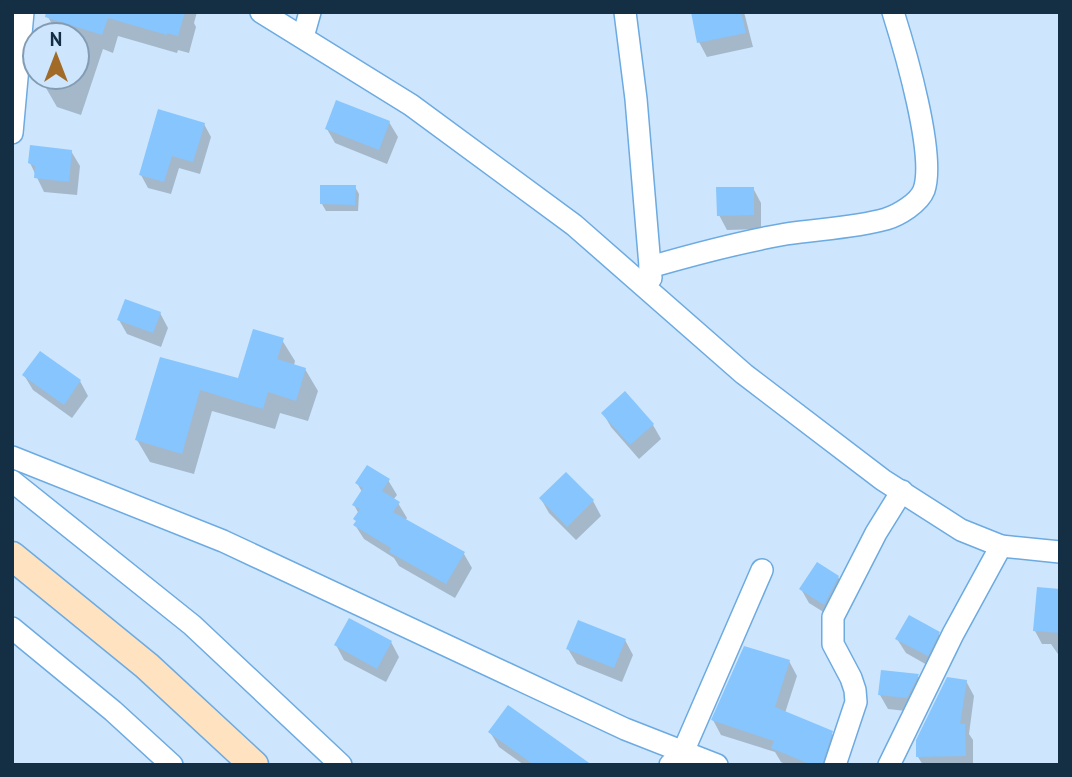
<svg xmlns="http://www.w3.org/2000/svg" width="1072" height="777" font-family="'PT Sans',sans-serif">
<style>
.shadow{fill:#0003}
.building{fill:#86c5fe}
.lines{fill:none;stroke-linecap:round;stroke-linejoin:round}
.minor-casing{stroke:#6caae1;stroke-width:24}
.secondary-casing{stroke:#6caae1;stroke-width:31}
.minor{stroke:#fff;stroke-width:21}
.secondary{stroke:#ffe3c0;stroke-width:28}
</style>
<rect width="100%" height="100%" fill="#cde6fd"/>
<g class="shadow">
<polygon points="49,12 197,12 194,23 196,27 189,53 178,50 177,53 118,36 113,53 103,49 81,115 57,107 46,88 50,77 77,77 77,35 58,35 48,17"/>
<polygon points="692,12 744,12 753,47 707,57 699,42"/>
<polygon points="389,122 398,137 387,164 335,143 327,129"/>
<polygon points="204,124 211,137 200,174 179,168 171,194 148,188 141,175"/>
<polygon points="71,151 80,166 77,195 44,192 30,163"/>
<polygon points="355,187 359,194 358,211 326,211 322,204"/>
<polygon points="753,188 761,203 761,229 727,230 719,215"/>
<polygon points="160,313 168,328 161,347 127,334 119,320"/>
<polygon points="282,340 295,361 294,365 305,369 318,391 308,421 280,413 275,429 212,411 194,474 150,462 137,440 161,359 239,381"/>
<polygon points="24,375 80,381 88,396 72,418 33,390"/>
<polygon points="603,413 653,425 661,439 639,459 611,427"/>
<polygon points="566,474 593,501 601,516 576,540 549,513 541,499"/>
<polygon points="388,480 397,495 393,500 398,503 407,518 405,521 464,554 472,568 455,598 399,566 394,558 364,539 355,525 359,514 354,505 362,492 357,483"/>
<polygon points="838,577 846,592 833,618 809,603 801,589"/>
<polygon points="1060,591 1060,657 1051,644 1042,644 1035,631"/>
<polygon points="938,633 947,648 936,670 906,653 897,639"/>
<polygon points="625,640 633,655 622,682 577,664 568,649"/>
<polygon points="391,642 399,657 386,682 344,660 336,645"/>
<polygon points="789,661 797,676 785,713 831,732 840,747 834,765 787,765 781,762 775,752 721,735 713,720"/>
<polygon points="918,676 926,690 915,712 888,709 880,695"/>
<polygon points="966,681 974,696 969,734 973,740 973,765 923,765 918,757"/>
<polygon points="490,732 589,765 524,765 499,747"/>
</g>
<g class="building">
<polygon points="46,12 185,12 178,36 167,33 167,35 108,18 102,35 45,17"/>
<polygon points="691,12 741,12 746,33 697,43"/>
<polygon points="336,100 390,121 379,150 325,129"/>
<polygon points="158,109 205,123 193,162 172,156 164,182 139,175"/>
<polygon points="30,145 72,150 69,182 34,178 35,166 28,163"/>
<polygon points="320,185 356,185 355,205 320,204"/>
<polygon points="716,187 754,187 754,215 717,216"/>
<polygon points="125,299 161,312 153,333 117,320"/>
<polygon points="253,329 284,338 277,359 306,368 296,401 268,392 263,409 200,390 182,454 135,440 160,357 238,378"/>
<polygon points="40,351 81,380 64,405 22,375"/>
<polygon points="625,391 654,424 630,445 601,413"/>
<polygon points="367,465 390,479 382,491 400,502 393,512 465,552 446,584 389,552 391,548 353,525 356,521 353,519 360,509 352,505 363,488 355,483"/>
<polygon points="566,472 594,500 567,527 539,498"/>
<polygon points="817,562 839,576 824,605 799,589"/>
<polygon points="1037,587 1060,589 1060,633 1033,631"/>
<polygon points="909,615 940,632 928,656 895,639"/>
<polygon points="349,618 392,641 377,669 334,645"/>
<polygon points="578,620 626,639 614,668 566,649"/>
<polygon points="744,646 790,660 775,707 833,731 822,765 812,765 771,748 774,741 711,720"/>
<polygon points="881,670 919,674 907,698 878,695"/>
<polygon points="947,677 967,680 960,724 965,724 966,756 916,757 916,740"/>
<polygon points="508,705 592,765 534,765 488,732"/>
</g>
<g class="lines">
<defs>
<g id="minor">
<polyline points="261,12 411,105 574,225 744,374 883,480 961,530 1001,546 1060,552"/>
<polyline points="625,12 636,99 651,278"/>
<polyline points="303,37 310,12"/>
<polyline points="12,133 23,12"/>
<path d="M650,267C695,254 740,242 786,234C819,229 854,228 886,219C899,215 919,203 924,190C936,155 905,50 893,12"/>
<polyline points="12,457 223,541 625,729 717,765"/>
<polyline points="12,481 192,625 341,765"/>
<polyline points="12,628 113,711 172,765"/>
<polyline points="670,765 683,752 762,570"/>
<polyline points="835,765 856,702 855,690 851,678 833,644 833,617 876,533 902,491"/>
<polyline points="889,765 953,634 1001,546"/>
</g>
<polyline id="secondary" points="12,556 147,666 254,765"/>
</defs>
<use href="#minor" class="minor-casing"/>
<use href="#secondary" class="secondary-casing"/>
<use href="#minor" class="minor"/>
<use href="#secondary" class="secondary"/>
</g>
<rect width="1072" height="777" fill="none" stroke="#142e44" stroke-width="28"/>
<g transform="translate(56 56)"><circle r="33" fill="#cde6fd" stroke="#839cb3" stroke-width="2"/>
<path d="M0-5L12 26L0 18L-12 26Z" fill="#a26a27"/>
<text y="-10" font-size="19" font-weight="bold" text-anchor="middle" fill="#142e44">N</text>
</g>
</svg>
